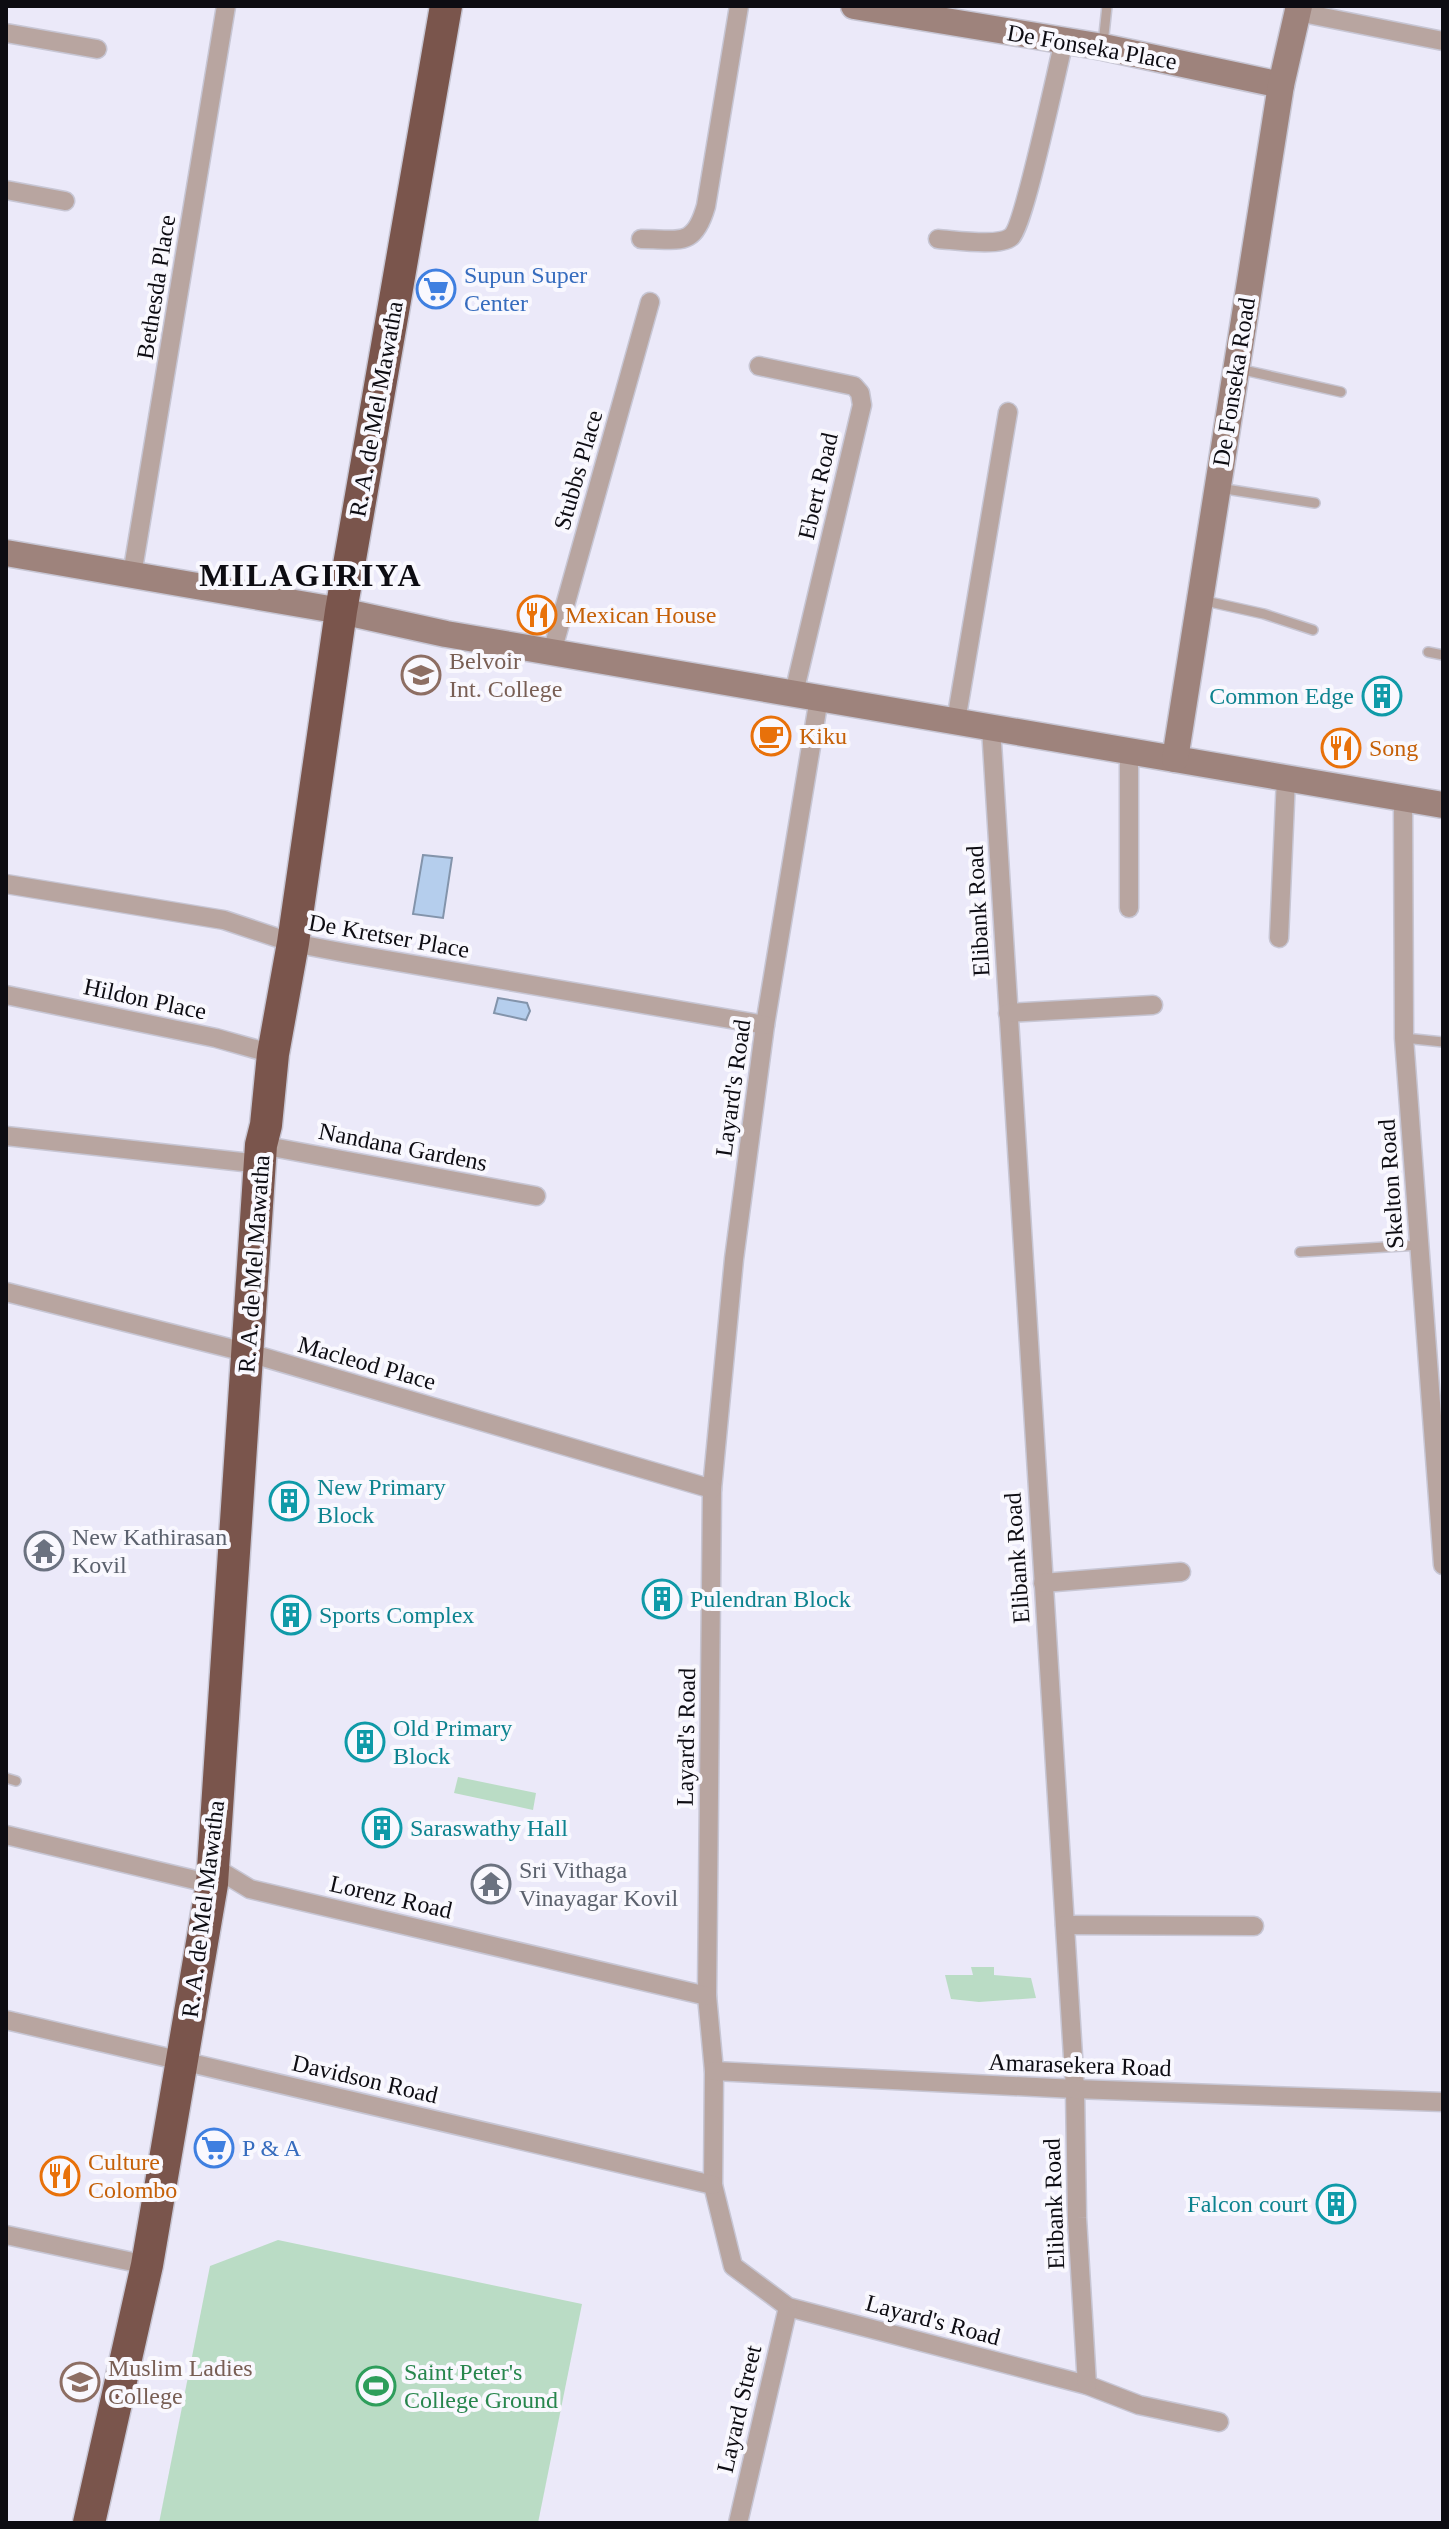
<svg xmlns="http://www.w3.org/2000/svg" width="1449" height="2529" font-family="'Times New Roman',serif">
<style>
.green{fill:#badcc5}
.water{fill:#b5ceed;stroke:#8394ab;stroke-width:2}
.lines{fill:none;stroke-linecap:round;stroke-linejoin:round}
.lane-casing{stroke:#c7c6d4;stroke-width:12}
.street-casing{stroke:#c7c6d4;stroke-width:21}
.secondary-casing{stroke:#c7c6d4;stroke-width:29}
.highway-casing{stroke:#c7c6d4;stroke-width:35}
.lane{stroke:#b8a5a0;stroke-width:9}
.street{stroke:#b8a5a0;stroke-width:18}
.secondary{stroke:#9e837c;stroke-width:26}
.highway{stroke:#7a554c;stroke-width:32}
.labels{text-anchor:middle;dominant-baseline:central;stroke-width:8;stroke-linejoin:round;paint-order:stroke}
.street-label{font-size:24px;fill:#0d0c12;stroke:#f9f8fe}
.shop-label{font-size:24px;fill:#366cbe;stroke:#f9f8fe;text-anchor:start}
.food-label{font-size:24px;fill:#c56008;stroke:#f9f8fe;text-anchor:start}
.education-label{font-size:24px;fill:#785e54;stroke:#f9f8fe;text-anchor:start}
.culture-label{font-size:24px;fill:#0d838f;stroke:#f9f8fe;text-anchor:start}
.worship-label{font-size:24px;fill:#5b616d;stroke:#f9f8fe;text-anchor:start}
.leisure-label{font-size:24px;fill:#27864d;stroke:#f9f8fe;text-anchor:start}
.district-label{font-size:32px;font-weight:bold;letter-spacing:2px;fill:#0d0c12;stroke:#f9f8fe}
</style>
<rect width="100%" height="100%" fill="#ebe9f9"/>
<g class="green">
<polygon points="458,1777 536,1793 533,1810 454,1793"/>
<polygon points="971,1967 994,1967 994,1975 1031,1978 1036,1998 979,2002 951,1999 945,1975 973,1975"/>
<polygon points="278,2240 582,2304 538,2523 159,2523 210,2266"/>
</g>
<g class="water">
<polygon points="423,855 452,858 443,918 413,914"/>
<polygon points="498,998 527,1003 530,1011 526,1020 494,1013"/>
</g>
<g class="lines">
<defs>
<g id="lane">
<polyline points="1103,44 1107,6"/>
<polyline points="1239,369 1341,392"/>
<polyline points="1219,488 1315,503"/>
<polyline points="1201,600 1264,614 1313,630"/>
<polyline points="1428,652 1443,655"/>
<polyline points="1404,1038 1443,1042"/>
<polyline points="1300,1252 1420,1245"/>
<polyline points="6,1778 16,1781"/>
</g>
<g id="street">
<polyline points="1298,12 1443,41"/>
<polyline points="6,33 97,49"/>
<polyline points="6,190 65,201"/>
<path d="M641,239C680,239 694,248 706,206L739,6"/>
<path d="M938,239C955,240 999,247 1011,237C1024,227 1057,68 1064,41"/>
<polyline points="759,366 854,386 860,393 862,405 794,693"/>
<polyline points="132,575 226,6"/>
<polyline points="552,652 650,302"/>
<polyline points="819,698 765,1025 734,1259 712,1489 707,1996 714,2071 713,2185 733,2266 788,2307 1087,2385 1139,2405 1219,2422"/>
<polyline points="956,721 1008,412"/>
<polyline points="991,727 1075,2089 1077,2218 1087,2385"/>
<polyline points="1129,751 1129,908"/>
<polyline points="1403,799 1404,1038 1443,1565"/>
<polyline points="6,884 224,920 293,943 346,953 765,1025"/>
<polyline points="1279,938 1286,778"/>
<polyline points="6,995 216,1038 273,1054"/>
<polyline points="1008,1013 1153,1005"/>
<polyline points="6,1136 260,1164"/>
<polyline points="261,1145 536,1196"/>
<polyline points="6,1292 249,1353 712,1489"/>
<polyline points="1043,1583 1181,1572"/>
<polyline points="6,1835 212,1884"/>
<polyline points="212,1866 250,1889 707,1996"/>
<polyline points="1065,1925 1254,1926"/>
<polyline points="6,2020 713,2185"/>
<polyline points="714,2071 1075,2089 1443,2102"/>
<polyline points="6,2235 147,2265"/>
<polyline points="738,2523 788,2307"/>
</g>
<g id="secondary">
<polyline points="854,6 1103,47 1281,85"/>
<polyline points="6,553 341,611 446,634 1443,805"/>
<polyline points="1175,759 1281,85 1299,6"/>
</g>
<polyline id="highway" points="89,2523 147,2265 212,1884 261,1145 266,1125 273,1054 293,943 341,611 446,6"/>
</defs>
<use href="#lane" class="lane-casing"/>
<use href="#street" class="street-casing"/>
<use href="#secondary" class="secondary-casing"/>
<use href="#highway" class="highway-casing"/>
<use href="#lane" class="lane"/>
<use href="#street" class="street"/>
<use href="#secondary" class="secondary"/>
<use href="#highway" class="highway"/>
</g>
<defs>
<symbol id="supermarket-ring" viewBox="-11 -11 22 22"><circle r="9.5" fill="#f9f8fe" stroke="#3f7fe0" stroke-width="1.5"/><path d="M-6-5.5h2.5l.6 2H6L4.5 2H-2.5L-4.4-4H-6ZM-1.5 3.2a1.3 1.3 0 1 0 .1 0ZM3 3.2a1.3 1.3 0 1 0 .1 0Z" fill="#3f7fe0"/></symbol>
<symbol id="restaurant-ring" viewBox="-11 -11 22 22"><circle r="9.5" fill="#f9f8fe" stroke="#e8710a" stroke-width="1.5"/><path d="M-5-6h1v4h1v-4h1v4h1v-4h1v5L-1.5 .5V6h-2V.5L-5-1ZM5-6V6H3V1.5H1.5Q1.5-4 5-6Z" fill="#e8710a"/></symbol>
<symbol id="school-ring" viewBox="-11 -11 22 22"><circle r="9.5" fill="#f9f8fe" stroke="#8d6e63" stroke-width="1.5"/><path d="M0-5L7-2L0 1L-7-2ZM-4 1L0 2.5L4 1V4Q0 6-4 4Z" fill="#8d6e63"/></symbol>
<symbol id="building-ring" viewBox="-11 -11 22 22"><circle r="9.5" fill="#f9f8fe" stroke="#0f9aa8" stroke-width="1.5"/><path d="M-4-6H4V6H1V3H-1V6H-4ZM-2.5-4.3h1.7v1.8h-1.7ZM.8-4.3h1.7v1.8H.8ZM-2.5-1h1.7V.8h-1.7ZM.8-1h1.7V.8H.8Z" fill="#0f9aa8"/></symbol>
<symbol id="cafe-ring" viewBox="-11 -11 22 22"><circle r="9.5" fill="#f9f8fe" stroke="#e8710a" stroke-width="1.5"/><path d="M-5.5-4.5H6V0H3Q3 3.5 0 3.5H-2.5Q-5.5 3.5-5.5 0ZM3-3.2v2h1.7v-2ZM-6 4.5H4V6H-6Z" fill="#e8710a"/></symbol>
<symbol id="temple-ring" viewBox="-11 -11 22 22"><circle r="9.5" fill="#f9f8fe" stroke="#6b7280" stroke-width="1.5"/><path d="M0-6L5-2H3V0L6.5 2.5H4V6H1.5V3h-3V6H-4V2.5H-6.5L-3 0V-2H-5Z" fill="#6b7280"/></symbol>
<symbol id="stadium-ring" viewBox="-11 -11 22 22"><circle r="9.5" fill="#f9f8fe" stroke="#2e9e5b" stroke-width="1.5"/><path d="M0-5a6.5 5 0 1 0 0 10a6.5 5 0 1 0 0-10ZM-3.5-1.8h7v3.6h-7Z" fill="#2e9e5b"/></symbol>
</defs>
<g fill-rule="evenodd">
<use href="#supermarket-ring" x="414" y="267" width="44" height="44"/>
<use href="#restaurant-ring" x="515" y="593" width="44" height="44"/>
<use href="#school-ring" x="399" y="653" width="44" height="44"/>
<use href="#building-ring" x="1360" y="674" width="44" height="44"/>
<use href="#cafe-ring" x="749" y="714" width="44" height="44"/>
<use href="#restaurant-ring" x="1319" y="726" width="44" height="44"/>
<use href="#building-ring" x="267" y="1479" width="44" height="44"/>
<use href="#temple-ring" x="22" y="1529" width="44" height="44"/>
<use href="#building-ring" x="640" y="1577" width="44" height="44"/>
<use href="#building-ring" x="269" y="1593" width="44" height="44"/>
<use href="#building-ring" x="343" y="1720" width="44" height="44"/>
<use href="#building-ring" x="360" y="1806" width="44" height="44"/>
<use href="#temple-ring" x="469" y="1862" width="44" height="44"/>
<use href="#supermarket-ring" x="192" y="2126" width="44" height="44"/>
<use href="#restaurant-ring" x="38" y="2154" width="44" height="44"/>
<use href="#building-ring" x="1314" y="2182" width="44" height="44"/>
<use href="#school-ring" x="58" y="2360" width="44" height="44"/>
<use href="#stadium-ring" x="354" y="2364" width="44" height="44"/>
</g>
<g class="labels">
<g class="street-label">
<text transform="translate(1092 47) rotate(10)">De Fonseka Place</text>
<text transform="translate(156 287) rotate(-81)">Bethesda Place</text>
<text transform="translate(1234 382) rotate(-81)">De Fonseka Road</text>
<text transform="translate(376 409) rotate(-80)">R. A. de Mel Mawatha</text>
<text transform="translate(578 470) rotate(-74)">Stubbs Place</text>
<text transform="translate(818 486) rotate(-77)">Ebert Road</text>
<text transform="translate(978 911) rotate(-93)">Elibank Road</text>
<text transform="translate(389 936) rotate(10)">De Kretser Place</text>
<text transform="translate(145 999) rotate(12)">Hildon Place</text>
<text transform="translate(733 1088) rotate(-82)">Layard's Road</text>
<text transform="translate(403 1147) rotate(11)">Nandana Gardens</text>
<text transform="translate(1391 1184) rotate(-94)">Skelton Road</text>
<text transform="translate(254 1264) rotate(-86)">R. A. de Mel Mawatha</text>
<text transform="translate(367 1363) rotate(16)">Macleod Place</text>
<text transform="translate(1017 1558) rotate(-94)">Elibank Road</text>
<text transform="translate(686 1737) rotate(-89)">Layard's Road</text>
<text transform="translate(391 1897) rotate(13)">Lorenz Road</text>
<text transform="translate(203 1909) rotate(-83)">R. A. de Mel Mawatha</text>
<text transform="translate(1080 2065) rotate(2)">Amarasekera Road</text>
<text transform="translate(365 2079) rotate(13)">Davidson Road</text>
<text transform="translate(1054 2204) rotate(-92)">Elibank Road</text>
<text transform="translate(933 2320) rotate(15)">Layard's Road</text>
<text transform="translate(739 2409) rotate(-77)">Layard Street</text>
</g>
<g class="shop-label">
<text x="464" y="275">Supun Super<tspan x="464" dy="28">Center</tspan></text>
<text x="242" y="2148">P &amp; A</text>
</g>
<g class="food-label">
<text x="565" y="615">Mexican House</text>
<text x="799" y="736">Kiku</text>
<text x="1369" y="748">Song</text>
<text x="88" y="2162">Culture<tspan x="88" dy="28">Colombo</tspan></text>
</g>
<g class="education-label">
<text x="449" y="661">Belvoir<tspan x="449" dy="28">Int. College</tspan></text>
<text x="108" y="2368">Muslim Ladies<tspan x="108" dy="28">College</tspan></text>
</g>
<g class="culture-label">
<text x="1354" y="696" text-anchor="end">Common Edge</text>
<text x="317" y="1487">New Primary<tspan x="317" dy="28">Block</tspan></text>
<text x="690" y="1599">Pulendran Block</text>
<text x="319" y="1615">Sports Complex</text>
<text x="393" y="1728">Old Primary<tspan x="393" dy="28">Block</tspan></text>
<text x="410" y="1828">Saraswathy Hall</text>
<text x="1308" y="2204" text-anchor="end">Falcon court</text>
</g>
<g class="worship-label">
<text x="72" y="1537">New Kathirasan<tspan x="72" dy="28">Kovil</tspan></text>
<text x="519" y="1870">Sri Vithaga<tspan x="519" dy="28">Vinayagar Kovil</tspan></text>
</g>
<g class="leisure-label">
<text x="404" y="2372">Saint Peter's<tspan x="404" dy="28">College Ground</tspan></text>
</g>
<g class="district-label">
<text x="311" y="575">MILAGIRIYA</text>
</g>
</g>
<rect width="1449" height="2529" fill="none" stroke="#0d0c12" stroke-width="16"/>
</svg>
